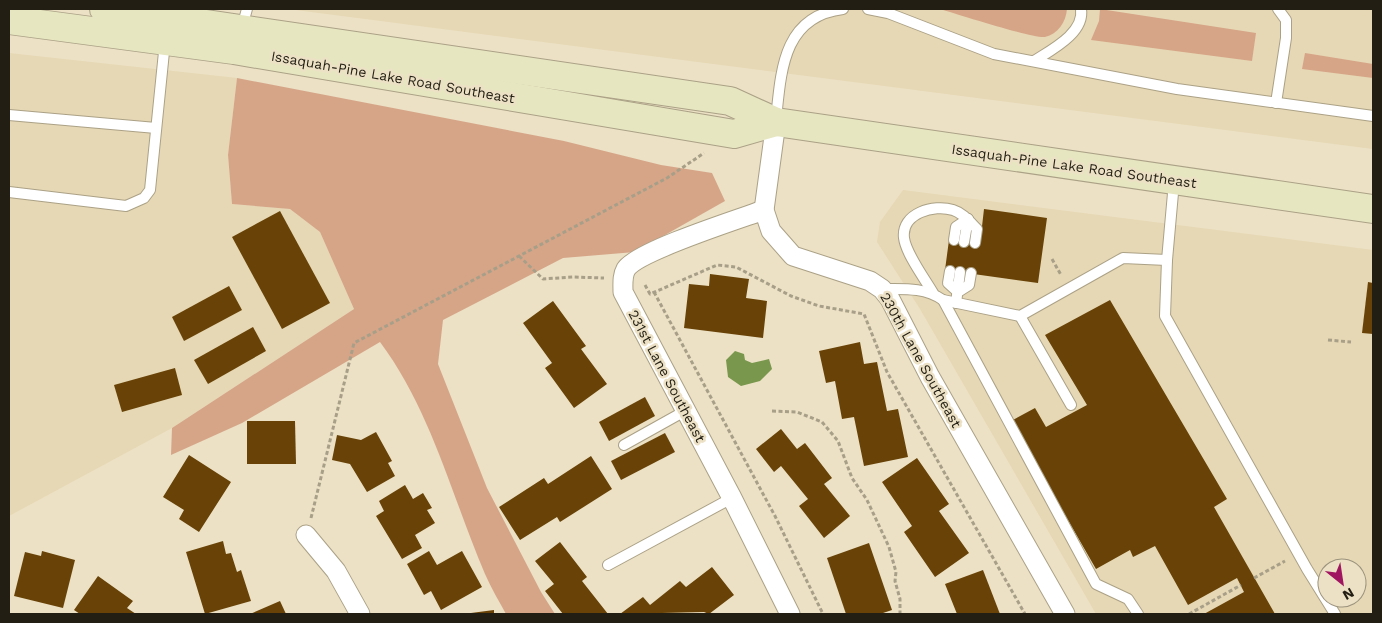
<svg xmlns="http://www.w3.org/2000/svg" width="1382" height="623" font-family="'Work Sans',sans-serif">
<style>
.built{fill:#e6d8b4;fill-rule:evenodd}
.green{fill:#d6a588}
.water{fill:#79974d}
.building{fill:#684206}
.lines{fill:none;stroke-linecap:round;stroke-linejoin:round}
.lane-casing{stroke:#aba186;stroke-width:12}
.street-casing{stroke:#aba186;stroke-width:21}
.secondary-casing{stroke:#aba186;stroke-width:30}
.path{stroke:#a89f89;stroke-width:3;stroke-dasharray:4 2.5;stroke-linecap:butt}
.lane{stroke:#fff;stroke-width:10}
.street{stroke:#fff;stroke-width:19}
.secondary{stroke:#e6e6c1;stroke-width:28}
.labels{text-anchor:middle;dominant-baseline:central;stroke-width:5;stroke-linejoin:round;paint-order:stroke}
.street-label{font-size:14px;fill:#221e13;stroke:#ece1c5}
</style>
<rect width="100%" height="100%" fill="#ece1c5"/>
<g class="built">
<polygon points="288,9 1373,9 1373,149"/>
<polygon points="9,53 237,78 228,155 232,204 290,209 320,232 354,309 172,428 9,516"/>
<path d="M903,190L1373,250V614H1096L920,309L877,242L880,222ZM1327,568H1357V598H1327Z"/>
</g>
<g class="green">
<path d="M940,9H1067C1066,22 1058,34 1045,37C1034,39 957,14 940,9Z"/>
<polygon points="1100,9 1256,33 1252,61 1091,40 1099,21"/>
<polygon points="1305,53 1373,64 1373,78 1302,69"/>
<path d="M237,78L564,141L661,165L712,173L725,201L635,252L563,258L443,320L438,364L487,488L541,592L555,614H506C499,601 491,588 485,574C452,497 431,410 380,342L242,423L171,455L172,428L354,309L320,232L290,209L232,204L228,155Z"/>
</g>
<polygon class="water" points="735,351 744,354 745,360 752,363 769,359 772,369 760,381 741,386 728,377 726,360"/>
<g class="building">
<polygon points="984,209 1047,218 1038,283 945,270 949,240 980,244"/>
<polygon points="280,211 330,303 282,329 232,237"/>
<polygon points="710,274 749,279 746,298 767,301 763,338 684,328 689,284 709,286"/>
<polygon points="1368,282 1373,283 1373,334 1362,333"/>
<polygon points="229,286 242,310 184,341 172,317"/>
<polygon points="1110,300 1227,499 1214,507 1275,614 1204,614 1244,592 1237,578 1188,605 1155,546 1133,557 1130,550 1096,569 1011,421 1035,408 1046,427 1087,405 1045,335"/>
<polygon points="553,301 586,346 581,349 607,384 574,408 545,368 552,363 523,323"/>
<polygon points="253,327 266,351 208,384 194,360"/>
<polygon points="860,342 864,364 877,362 887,411 898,409 908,457 864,466 854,417 842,419 835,381 826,383 819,351"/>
<polygon points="175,368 182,395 122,412 114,385"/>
<polygon points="645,397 655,416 609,441 599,422"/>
<polygon points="247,421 295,421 296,464 247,464"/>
<polygon points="781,429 797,449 805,443 832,478 824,484 850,516 824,538 799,506 808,499 781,466 774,472 756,449"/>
<polygon points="376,432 392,461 388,463 395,476 367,492 350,464 332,460 337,435 361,440"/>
<polygon points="665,433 675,452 621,480 611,461"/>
<polygon points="189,455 231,482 199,532 179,519 184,510 163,497"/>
<polygon points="591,456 612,489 560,522 557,517 520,540 499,507 544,478 548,484"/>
<polygon points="917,458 949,504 939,511 969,553 935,577 904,532 912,526 882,482"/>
<polygon points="405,485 413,499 423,493 432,508 427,510 435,523 415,535 422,548 402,559 376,516 384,511 379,501"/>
<polygon points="223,541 226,554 231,553 237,572 241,570 251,601 205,614 186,552"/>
<polygon points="560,542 587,577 582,581 608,614 563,614 545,591 554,584 535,561"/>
<polygon points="869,543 892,610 880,614 846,614 827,558"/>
<polygon points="42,551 75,560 63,608 14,596 25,552 41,556"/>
<polygon points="429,551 437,565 462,551 482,587 441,610 431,591 424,595 407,564"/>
<polygon points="712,567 734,595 709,614 704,612 620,614 643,597 650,605 680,581 686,587"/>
<polygon points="983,570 1000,614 957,614 945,584"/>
<polygon points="98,576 133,601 127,608 136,614 80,614 74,610"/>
<polygon points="280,601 286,614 250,614"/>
<polygon points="494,610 494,614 471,614 471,613"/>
</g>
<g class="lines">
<defs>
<g id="lane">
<polyline points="868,9 888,13 994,54 1177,89 1373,116"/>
<polyline points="242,27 247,9"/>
<path d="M1034,61C1051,50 1085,33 1081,9"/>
<polyline points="1276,103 1286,38 1286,20 1278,9"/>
<polyline points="9,115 156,128"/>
<path d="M776,119C781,71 783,16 843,9"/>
<polyline points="1174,182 1167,260 1165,316 1307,569 1335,614"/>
<polyline points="9,192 126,206 144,198 150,190 165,42"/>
<polyline points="954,240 956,227 968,219"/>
<polyline points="964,242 968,219"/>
<polyline points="950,271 948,283 958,292"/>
<path d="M882,289C903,289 925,287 943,300L1020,316L1123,258L1167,260"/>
<polyline points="958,292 969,285 971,273"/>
<path d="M933,293C925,279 906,254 904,238C901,213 934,204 953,210C963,213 970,222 977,229L975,243"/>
<polyline points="943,300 1096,584 1128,599 1138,614"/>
<polyline points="956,303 960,272"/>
<polyline points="1020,316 1071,405"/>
<polyline points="624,445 685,411"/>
<polyline points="608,565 732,498"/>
</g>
<g id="street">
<polyline points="776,122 764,210 771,231 793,256 870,281 882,289 890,299 930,377 1065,614"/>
<path d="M764,210C739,219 638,251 626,269C622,276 623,284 623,292L732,498L790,614"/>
<polyline points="306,535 336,571 360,614"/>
</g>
<g id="secondary">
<polyline points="104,9 730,101 776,122 1373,209"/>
<polyline points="9,20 234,50 734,134 776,122"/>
</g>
</defs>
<use href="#lane" class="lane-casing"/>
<use href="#street" class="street-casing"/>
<use href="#secondary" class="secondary-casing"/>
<g class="path">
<polyline points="519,256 543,279 573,277 604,278"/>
<polyline points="1052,259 1061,275"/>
<polyline points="645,285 650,294 717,265 736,267 791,296 819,306 864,314 887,372 1025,614"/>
<polyline points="654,292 775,516 823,614"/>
<polyline points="1328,340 1351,342"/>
<polyline points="772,411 797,412 822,422 838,441 852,478 867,500 889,547 896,572 895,581 900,599 900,614"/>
<polyline points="311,518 354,343 667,178 704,153"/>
<polyline points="1254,578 1285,561"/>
<polyline points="1189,614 1241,585"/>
</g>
<use href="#lane" class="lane"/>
<use href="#street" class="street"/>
<use href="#secondary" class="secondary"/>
</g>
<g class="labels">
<g class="street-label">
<text transform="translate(393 77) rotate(10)">Issaquah-Pine Lake Road Southeast</text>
<text transform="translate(1074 166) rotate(8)">Issaquah-Pine Lake Road Southeast</text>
<text transform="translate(921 360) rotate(61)">230th Lane Southeast</text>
<text transform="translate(667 376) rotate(62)">231st Lane Southeast</text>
</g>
</g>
<rect width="1382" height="623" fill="none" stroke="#221e13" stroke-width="20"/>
<g transform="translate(1342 583) rotate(150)"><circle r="24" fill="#ece1c5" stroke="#9b937e"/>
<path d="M0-4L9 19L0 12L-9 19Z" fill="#a11660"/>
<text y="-8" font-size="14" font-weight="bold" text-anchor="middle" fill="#221e13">N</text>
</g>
</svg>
